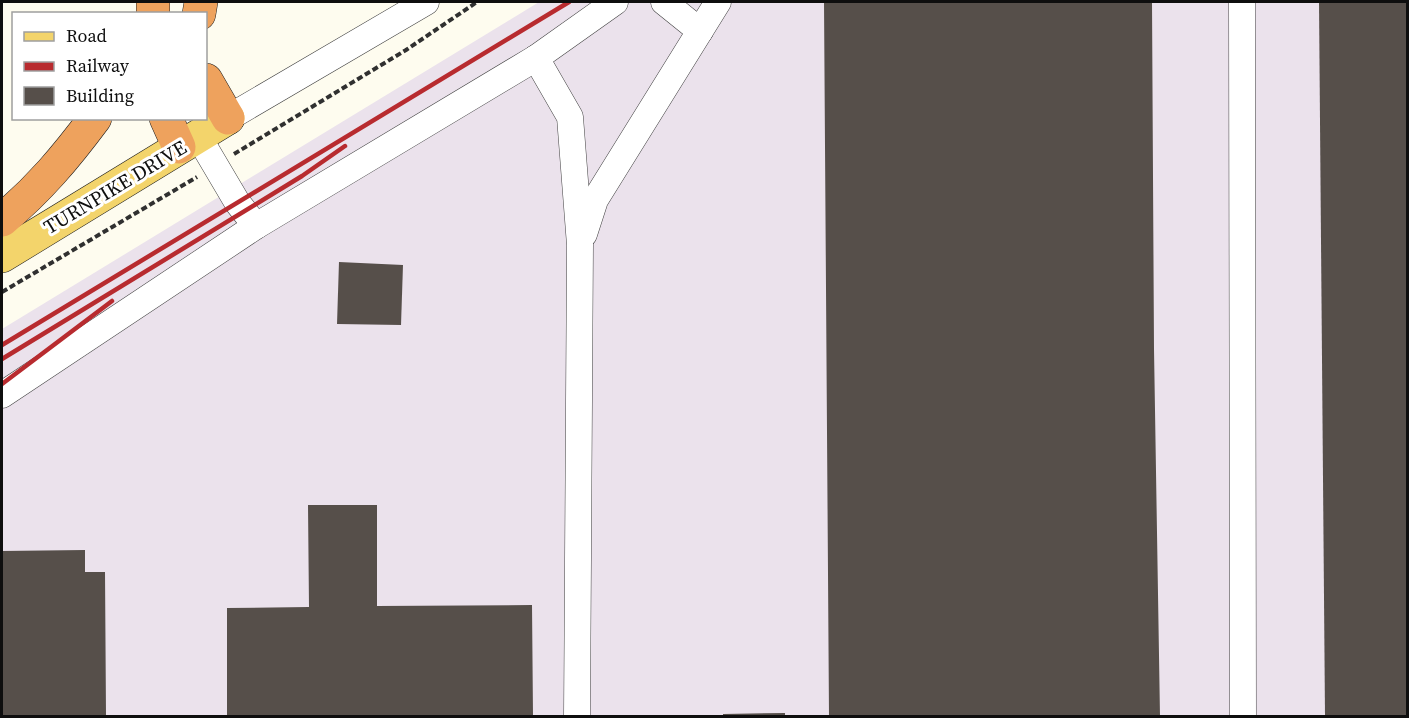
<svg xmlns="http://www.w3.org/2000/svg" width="1409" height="718" font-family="'Source Serif 4',serif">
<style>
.industrial{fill:#ebe2ec}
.building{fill:#564f4a}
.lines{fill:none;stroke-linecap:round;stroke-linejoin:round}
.minor-casing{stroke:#414141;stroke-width:27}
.major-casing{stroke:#1f1f1f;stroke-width:34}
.highway-casing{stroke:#1f1f1f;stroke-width:34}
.path{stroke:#303030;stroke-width:4;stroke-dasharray:6 3;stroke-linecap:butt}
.minor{stroke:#fff;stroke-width:26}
.major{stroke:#f3d46b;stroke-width:33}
.highway{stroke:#eea25d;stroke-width:33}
.rail{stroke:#b82b2f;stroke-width:4.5}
.labels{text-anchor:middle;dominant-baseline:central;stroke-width:6;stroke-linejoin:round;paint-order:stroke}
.street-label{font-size:20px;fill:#0e0e0e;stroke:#fff}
</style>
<rect width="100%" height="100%" fill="#fefcef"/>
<polygon class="industrial" points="539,2 1407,2 1407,716 2,716 2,329"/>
<g class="building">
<polygon points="824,2 1152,2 1154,349 1160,716 829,716"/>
<polygon points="1319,2 1408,2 1408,716 1325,716"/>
<polygon points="339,262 403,265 401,325 337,324"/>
<polygon points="308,505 377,505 377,606 532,605 533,716 227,716 227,608 309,607"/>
<polygon points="85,550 85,572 105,572 106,716 2,716 2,551"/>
<polygon points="785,713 785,716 723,716 723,714"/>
</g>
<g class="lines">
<defs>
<g id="minor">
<polyline points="664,2 700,31"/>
<polyline points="1242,2 1243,716"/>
<polyline points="536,58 570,117 580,245 577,716"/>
<polyline points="228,118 426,2"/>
<polyline points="198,136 237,202 256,226"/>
<polyline points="584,234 595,200 718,2"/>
<polyline points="2,395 256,226 536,58 615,2"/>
</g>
<polyline id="major" points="2,256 228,118"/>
<g id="highway">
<polyline points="153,14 153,2"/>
<polyline points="199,14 201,2"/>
<polyline points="206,80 228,118"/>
<polyline points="166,118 179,147"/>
<path d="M2,220C39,189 66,157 95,118"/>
</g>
</defs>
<use href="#minor" class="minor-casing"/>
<use href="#major" class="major-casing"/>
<use href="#highway" class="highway-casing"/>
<g class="path">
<polyline points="234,154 406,50 477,2"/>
<polyline points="2,292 197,177"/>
</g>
<use href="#minor" class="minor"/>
<use href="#major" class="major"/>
<use href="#highway" class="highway"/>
<g class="rail">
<polyline points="2,345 569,2"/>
<polyline points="2,359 302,176 345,146"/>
<polyline points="2,384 112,301"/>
</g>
</g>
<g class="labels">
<g class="street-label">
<text transform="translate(115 187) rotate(-31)">TURNPIKE DRIVE</text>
</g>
</g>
<rect width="1409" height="718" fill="none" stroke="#0e0e0e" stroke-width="6"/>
<rect x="12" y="12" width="195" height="108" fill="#ffffff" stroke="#9f9f9f" stroke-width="1.5"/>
<rect x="24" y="32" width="30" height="9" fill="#f3d46b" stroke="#9f9f9f" stroke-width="1.5"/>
<text x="66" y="42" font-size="18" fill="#0e0e0e">Road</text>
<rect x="24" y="62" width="30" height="9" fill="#b82b2f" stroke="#9f9f9f" stroke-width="1.5"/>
<text x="66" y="72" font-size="18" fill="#0e0e0e">Railway</text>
<rect x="24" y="87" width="30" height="18" fill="#564f4a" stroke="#9f9f9f" stroke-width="1.5"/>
<text x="66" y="102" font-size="18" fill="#0e0e0e">Building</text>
</svg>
